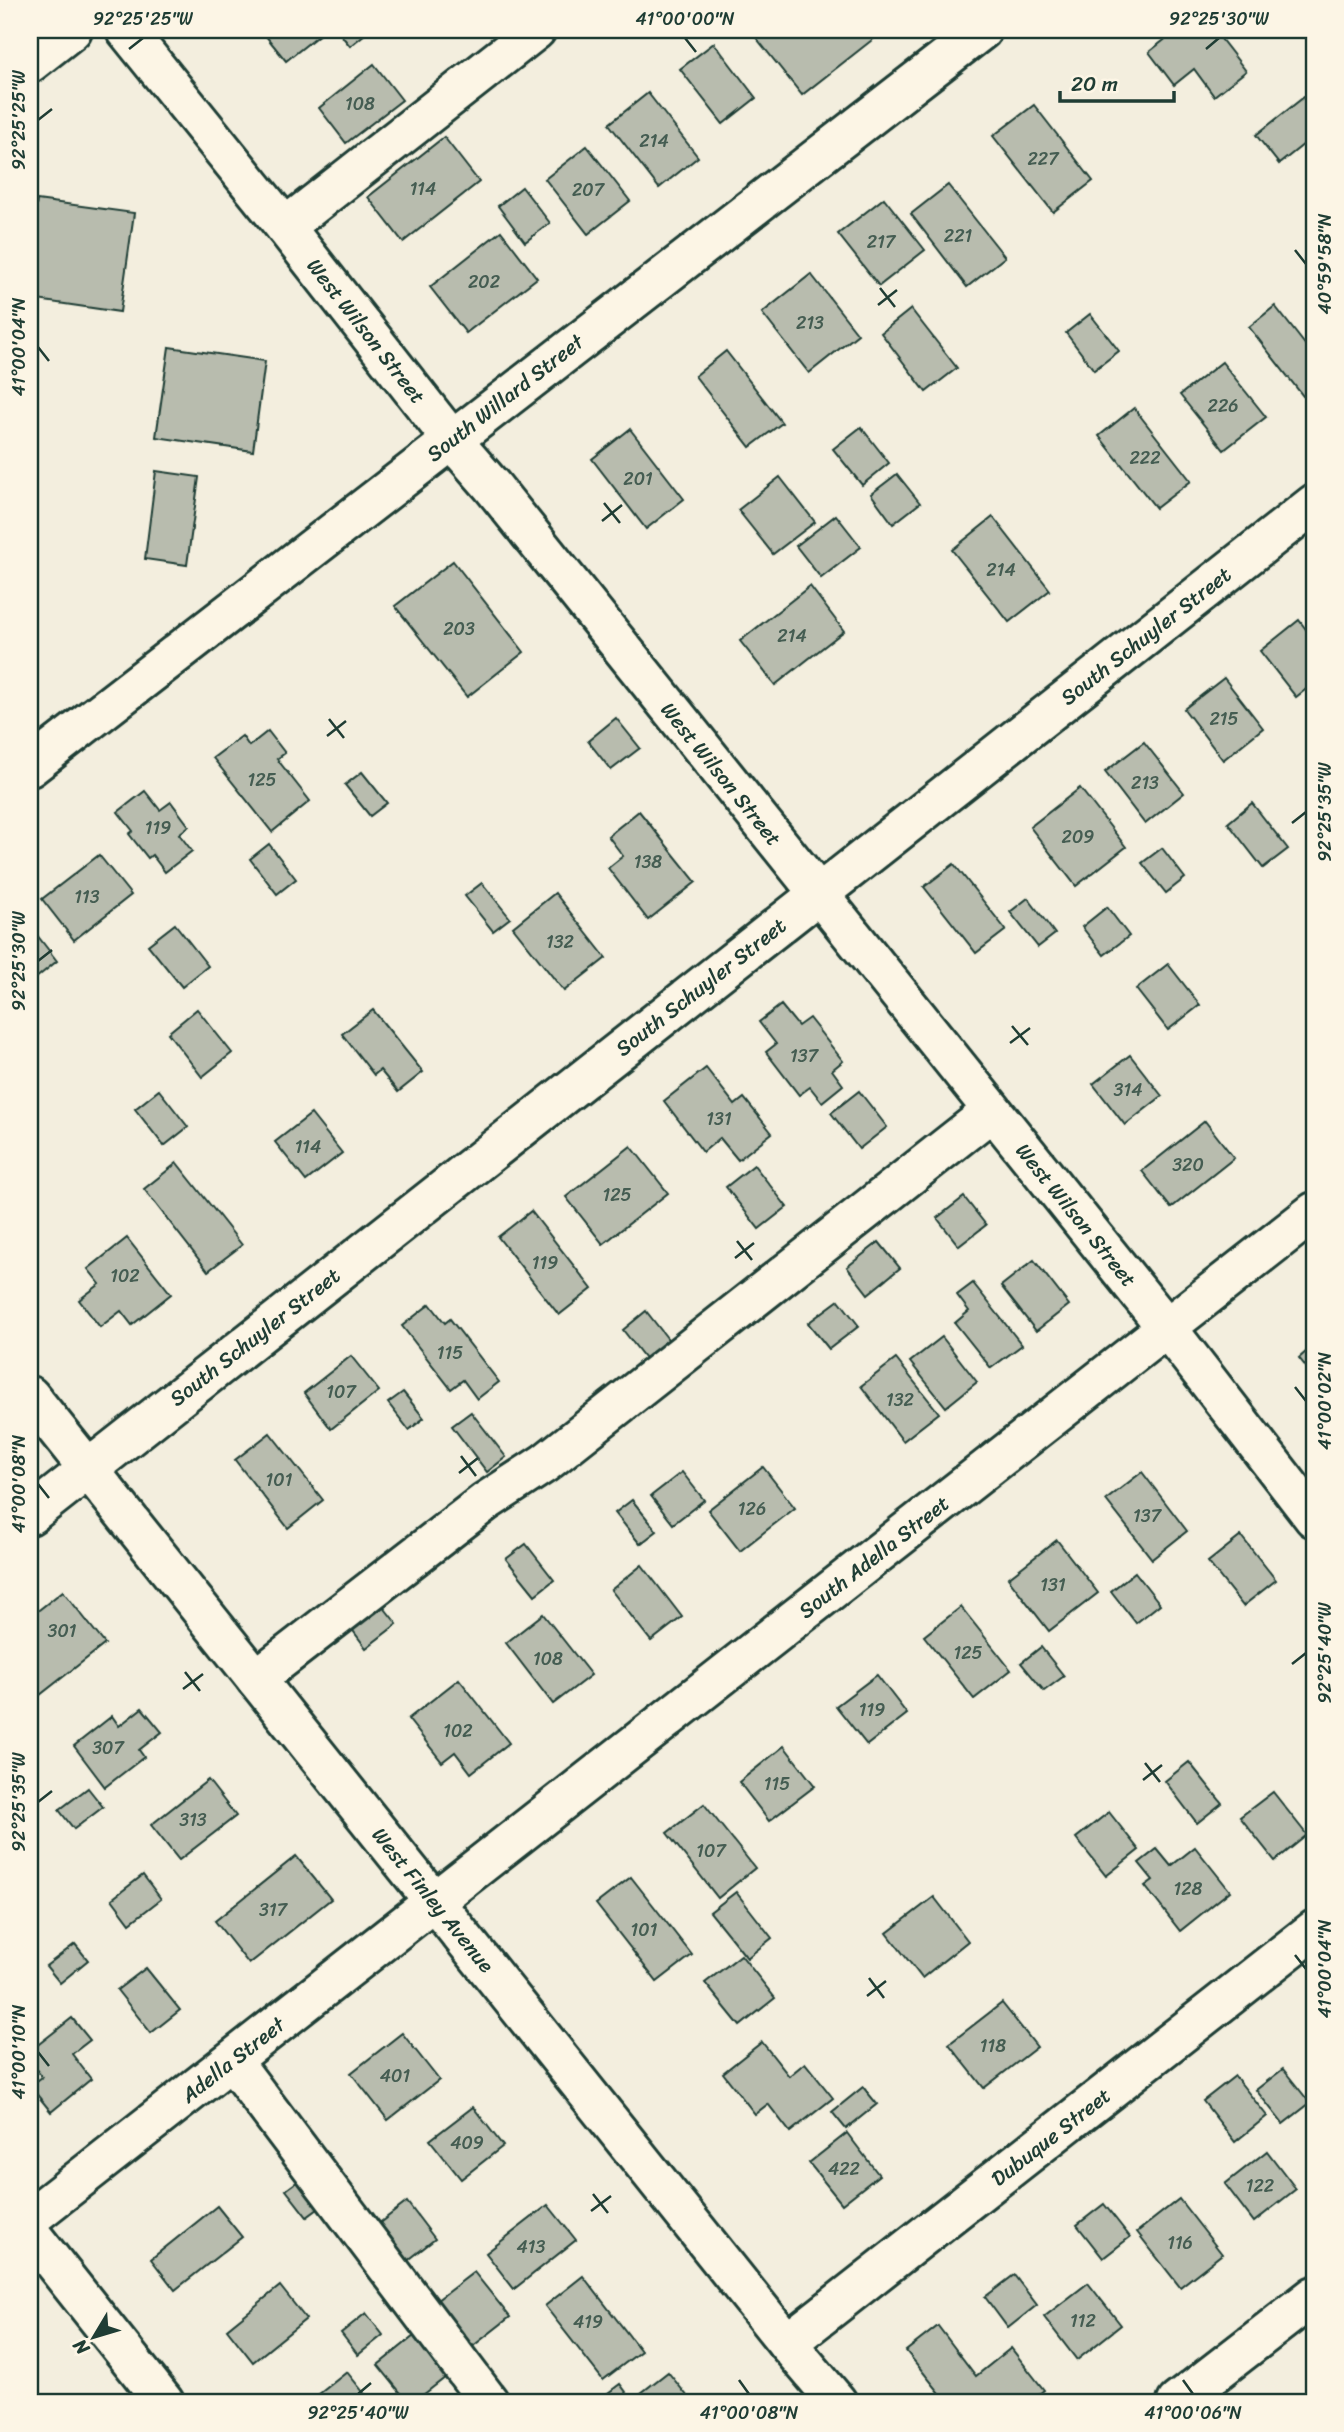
<svg xmlns="http://www.w3.org/2000/svg" width="1344" height="2432" font-family="Sriracha,sans-serif">
<style>
.building{fill:#b8bcae;stroke:#1f3d34;stroke-width:2}
.lines{fill:none;stroke-linecap:round;stroke-linejoin:round}
.minor-casing{stroke:#1f3d34;stroke-width:44}
.major-casing{stroke:#1f3d34;stroke-width:44}
.minor{stroke:#fcf5e5;stroke-width:38}
.major{stroke:#fcf5e5;stroke-width:38}
.ticks{fill:none;stroke:#1f3d34;stroke-width:2.5}
.labels{text-anchor:middle;dominant-baseline:central;stroke-width:5;stroke-linejoin:round;paint-order:stroke}
.number-label{font-size:18px;fill:#455d52}
.street-label{font-size:21px;fill:#1f3d34;stroke:#fcf5e5}
.neatline{fill:none;stroke:#1f3d34;stroke-width:2.5}
.ticks-label{font-size:18px;text-anchor:middle;fill:#1f3d34}
</style>
<rect width="100%" height="100%" fill="#f3eede"/>
<filter id="ink" filterUnits="userSpaceOnUse"><feTurbulence type="fractalNoise" baseFrequency=".0143" numOctaves="2"/><feDisplacementMap in="SourceGraphic" scale="14" xChannelSelector="R" yChannelSelector="G"/><feConvolveMatrix kernelMatrix="1 2 1 2 8 2 1 2 1" color-interpolation-filters="sRGB"/></filter>
<g filter="url(#ink)">
<g class="building">
<polygon points="261,30 325,30 286,61"/>
<polygon points="337,30 370,30 350,46"/>
<polygon points="750,30 878,30 881,33 802,95"/>
<polygon points="1163,30 1214,30 1246,71 1214,96 1194,69 1174,85 1149,52 1168,37"/>
<polygon points="714,43 756,98 723,124 680,69"/>
<polygon points="374,64 402,100 346,143 319,108"/>
<polygon points="648,93 698,157 659,188 609,124"/>
<polygon points="1309,93 1314,100 1314,136 1279,164 1256,135"/>
<polygon points="1034,105 1093,181 1053,212 993,136"/>
<polygon points="444,137 479,182 403,242 368,197"/>
<polygon points="587,146 630,201 588,234 545,179"/>
<polygon points="948,185 1005,257 967,287 911,214"/>
<polygon points="522,187 550,223 525,242 498,206"/>
<polygon points="884,198 925,250 879,286 838,234"/>
<polygon points="37,200 134,213 120,312 30,299 30,251"/>
<polygon points="501,231 537,278 466,333 430,287"/>
<polygon points="811,274 858,334 809,373 762,313"/>
<polygon points="1275,306 1314,356 1314,388 1303,396 1249,327"/>
<polygon points="911,309 957,368 926,392 881,333"/>
<polygon points="1090,314 1119,351 1094,370 1066,333"/>
<polygon points="169,347 265,361 253,451 156,437"/>
<polygon points="726,351 782,423 750,447 695,376"/>
<polygon points="1222,362 1266,417 1224,450 1180,395"/>
<polygon points="1134,408 1191,481 1156,508 1099,436"/>
<polygon points="861,427 889,463 862,485 833,449"/>
<polygon points="630,429 684,499 646,529 592,459"/>
<polygon points="156,471 199,477 187,565 145,559"/>
<polygon points="897,474 920,503 893,524 871,494"/>
<polygon points="780,477 815,522 773,554 738,510"/>
<polygon points="836,515 861,547 821,578 796,546"/>
<polygon points="993,517 1050,590 1009,622 952,550"/>
<polygon points="453,561 524,652 467,697 395,606"/>
<polygon points="810,586 844,631 775,685 740,641"/>
<polygon points="1299,620 1314,640 1314,683 1296,697 1260,651"/>
<polygon points="1224,678 1263,728 1223,760 1184,709"/>
<polygon points="616,718 640,748 611,770 588,741"/>
<polygon points="268,731 285,753 277,759 310,801 272,832 213,758 242,736 249,746"/>
<polygon points="1144,742 1184,793 1145,824 1105,772"/>
<polygon points="362,772 387,803 370,816 345,785"/>
<polygon points="1080,788 1126,847 1076,886 1030,827"/>
<polygon points="145,791 160,810 171,802 189,826 179,834 192,851 165,872 152,855 148,858 129,834 133,831 118,812"/>
<polygon points="1252,803 1288,849 1263,868 1228,823"/>
<polygon points="639,811 696,882 648,920 608,868 623,856 608,836"/>
<polygon points="269,844 296,879 277,894 250,859"/>
<polygon points="1162,848 1185,878 1166,893 1142,863"/>
<polygon points="99,855 131,895 74,940 42,899"/>
<polygon points="954,864 1006,930 976,953 924,887"/>
<polygon points="482,883 510,918 493,931 465,896"/>
<polygon points="555,893 606,958 564,991 513,927"/>
<polygon points="1028,898 1055,934 1038,947 1010,912"/>
<polygon points="1107,907 1129,936 1104,955 1082,927"/>
<polygon points="175,924 208,966 182,987 148,945"/>
<polygon points="30,926 57,961 30,983"/>
<polygon points="1168,964 1200,1005 1168,1030 1136,989"/>
<polygon points="781,1005 798,1026 809,1018 843,1061 832,1070 843,1085 822,1102 810,1087 799,1095 766,1052 776,1044 759,1022"/>
<polygon points="197,1009 232,1053 202,1077 168,1033"/>
<polygon points="373,1010 423,1072 398,1092 380,1070 374,1075 342,1034"/>
<polygon points="1130,1055 1162,1096 1125,1125 1093,1084"/>
<polygon points="706,1068 735,1105 744,1098 772,1133 738,1160 720,1138 703,1152 664,1101"/>
<polygon points="159,1090 188,1127 164,1146 135,1109"/>
<polygon points="859,1091 887,1127 859,1149 831,1113"/>
<polygon points="311,1114 342,1153 306,1181 275,1142"/>
<polygon points="1205,1121 1234,1158 1171,1208 1142,1171"/>
<polygon points="631,1146 668,1193 603,1244 566,1197"/>
<polygon points="177,1163 242,1245 208,1271 144,1189"/>
<polygon points="754,1165 787,1207 759,1229 726,1187"/>
<polygon points="964,1197 986,1225 959,1246 937,1218"/>
<polygon points="531,1211 592,1289 559,1315 498,1237"/>
<polygon points="127,1238 171,1294 132,1325 121,1311 100,1327 79,1300 100,1284 88,1269"/>
<polygon points="879,1242 900,1268 868,1294 847,1267"/>
<polygon points="1034,1260 1069,1305 1036,1331 1001,1286"/>
<polygon points="973,1283 1022,1345 991,1368 955,1323 969,1311 957,1295"/>
<polygon points="839,1300 859,1326 829,1349 808,1323"/>
<polygon points="430,1304 445,1323 450,1319 499,1382 477,1399 463,1380 451,1389 402,1326"/>
<polygon points="646,1311 671,1343 648,1362 623,1330"/>
<polygon points="942,1337 977,1382 946,1407 910,1362"/>
<polygon points="1314,1345 1314,1377 1299,1358"/>
<polygon points="351,1356 379,1391 331,1429 304,1393"/>
<polygon points="896,1359 939,1413 903,1441 861,1386"/>
<polygon points="403,1392 424,1418 409,1430 388,1403"/>
<polygon points="471,1412 506,1457 487,1472 452,1426"/>
<polygon points="270,1433 323,1500 288,1528 235,1460"/>
<polygon points="763,1467 795,1508 740,1551 708,1510"/>
<polygon points="682,1472 704,1500 673,1524 651,1496"/>
<polygon points="1142,1472 1187,1531 1152,1559 1106,1500"/>
<polygon points="632,1500 657,1531 640,1544 615,1513"/>
<polygon points="1241,1536 1276,1580 1243,1606 1208,1562"/>
<polygon points="1057,1540 1098,1593 1049,1631 1008,1578"/>
<polygon points="526,1544 554,1580 535,1595 506,1559"/>
<polygon points="642,1565 682,1617 651,1641 611,1590"/>
<polygon points="1135,1572 1160,1604 1136,1623 1111,1591"/>
<polygon points="63,1591 105,1644 40,1695 34,1687 30,1690 30,1617"/>
<polygon points="382,1605 397,1624 366,1648 351,1628"/>
<polygon points="961,1607 1011,1670 974,1699 924,1636"/>
<polygon points="543,1614 591,1675 553,1704 506,1643"/>
<polygon points="1041,1647 1064,1676 1044,1691 1021,1663"/>
<polygon points="877,1675 907,1714 867,1745 836,1706"/>
<polygon points="459,1679 509,1743 471,1773 455,1752 442,1762 408,1719"/>
<polygon points="142,1708 162,1732 139,1750 144,1757 105,1787 74,1746 112,1716 119,1726"/>
<polygon points="784,1746 815,1786 769,1821 739,1782"/>
<polygon points="1189,1762 1222,1803 1197,1823 1165,1781"/>
<polygon points="208,1780 236,1816 179,1860 151,1825"/>
<polygon points="88,1788 103,1807 74,1829 59,1810"/>
<polygon points="1273,1792 1307,1835 1275,1861 1240,1817"/>
<polygon points="704,1804 755,1868 718,1898 667,1833"/>
<polygon points="1109,1812 1139,1850 1106,1876 1076,1838"/>
<polygon points="1195,1847 1230,1891 1180,1931 1145,1886 1153,1880 1139,1863 1157,1849 1171,1866"/>
<polygon points="296,1856 331,1899 249,1964 215,1921"/>
<polygon points="143,1875 161,1899 130,1923 112,1899"/>
<polygon points="631,1877 692,1955 657,1982 596,1904"/>
<polygon points="736,1892 772,1938 747,1958 710,1912"/>
<polygon points="934,1897 968,1941 922,1978 887,1933"/>
<polygon points="75,1944 88,1960 60,1983 46,1966"/>
<polygon points="741,1955 775,1998 740,2026 705,1983"/>
<polygon points="146,1968 180,2010 151,2033 117,1990"/>
<polygon points="1002,2003 1037,2047 984,2088 949,2044"/>
<polygon points="72,2018 90,2040 72,2054 91,2079 51,2112 30,2086 42,2077 30,2061 30,2051"/>
<polygon points="402,2033 439,2080 388,2120 351,2073"/>
<polygon points="762,2042 789,2076 805,2063 833,2098 790,2132 768,2104 755,2114 723,2073"/>
<polygon points="1283,2069 1310,2103 1283,2124 1256,2090"/>
<polygon points="1235,2076 1267,2116 1235,2142 1203,2101"/>
<polygon points="863,2087 877,2104 846,2129 832,2112"/>
<polygon points="473,2107 503,2146 461,2179 430,2140"/>
<polygon points="847,2133 879,2175 842,2204 809,2163"/>
<polygon points="1267,2151 1296,2189 1254,2222 1225,2184"/>
<polygon points="305,2176 326,2203 307,2217 286,2190"/>
<polygon points="1179,2199 1222,2254 1180,2287 1137,2232"/>
<polygon points="407,2202 435,2239 402,2265 373,2228"/>
<polygon points="1104,2204 1130,2237 1103,2258 1077,2225"/>
<polygon points="548,2205 576,2240 514,2289 486,2253"/>
<polygon points="217,2206 242,2237 175,2290 151,2259"/>
<polygon points="474,2272 510,2317 468,2350 432,2304"/>
<polygon points="1014,2275 1037,2305 1008,2328 985,2297"/>
<polygon points="583,2276 641,2351 603,2380 545,2306"/>
<polygon points="1088,2283 1121,2325 1077,2360 1044,2317"/>
<polygon points="280,2286 306,2319 253,2362 227,2329"/>
<polygon points="366,2313 383,2335 358,2355 341,2333"/>
<polygon points="938,2326 976,2376 1011,2348 1044,2390 1029,2402 947,2402 906,2351"/>
<polygon points="414,2336 446,2377 414,2402 408,2402 378,2365"/>
<polygon points="347,2372 371,2402 309,2402"/>
<polygon points="668,2372 692,2402 596,2402 620,2384 632,2400"/>
</g>
<g class="lines">
<defs>
<g id="minor">
<polyline points="126,30 285,227 451,439 492,486 1167,1328 1314,1518"/>
<polyline points="30,63 72,30"/>
<polyline points="285,227 536,30"/>
<polyline points="30,767 982,30"/>
<polyline points="30,1515 1314,504"/>
<polyline points="256,1679 485,1502 545,1463 992,1111"/>
<polyline points="232,2061 489,2402"/>
<polyline points="30,2218 1314,1212"/>
<polyline points="30,2233 164,2402"/>
<polyline points="787,2343 1314,1930"/>
</g>
<g id="major">
<polyline points="30,1396 787,2343 837,2402"/>
<polyline points="1177,2402 1314,2296"/>
</g>
</defs>
<use href="#minor" class="minor-casing"/>
<use href="#major" class="major-casing"/>
<use href="#minor" class="minor"/>
<use href="#major" class="major"/>
</g>
</g>
<path class="ticks" d="M685,38L696,52M129,49L143,38M1206,49L1219,38M38,120L52,109M1295,250L1306,264M880,288L895,307M878,305L897,290M38,347L49,361M604,503L620,523M602,521L622,505M329,719L344,738M327,736L346,721M1292,823L1306,812M38,961L52,950M1012,1026L1028,1045M1010,1043L1030,1028M737,1241L752,1260M735,1258L754,1243M1295,1387L1306,1401M461,1456L476,1476M459,1473L478,1458M38,1484L49,1498M1292,1664L1306,1653M185,1672L200,1691M183,1689L203,1674M1145,1763L1160,1782M1143,1780L1162,1765M38,1802L52,1791M1295,1955L1306,1969M869,1978L884,1998M867,1996L886,1981M38,2052L49,2066M593,2194L608,2213M591,2211L611,2196M739,2380L749,2394M1183,2380L1193,2394M358,2394L371,2383"/>
<g class="labels">
<g class="number-label">
<text x="360" y="104">108</text>
<text x="654" y="141">214</text>
<text x="1043" y="159">227</text>
<text x="423" y="189">114</text>
<text x="588" y="190">207</text>
<text x="958" y="236">221</text>
<text x="881" y="242">217</text>
<text x="484" y="282">202</text>
<text x="810" y="323">213</text>
<text x="1223" y="406">226</text>
<text x="1145" y="458">222</text>
<text x="638" y="479">201</text>
<text x="1001" y="570">214</text>
<text x="459" y="629">203</text>
<text x="792" y="636">214</text>
<text x="1224" y="719">215</text>
<text x="262" y="780">125</text>
<text x="1145" y="783">213</text>
<text x="158" y="828">119</text>
<text x="1078" y="837">209</text>
<text x="648" y="862">138</text>
<text x="87" y="897">113</text>
<text x="560" y="942">132</text>
<text x="804" y="1056">137</text>
<text x="1128" y="1090">314</text>
<text x="719" y="1119">131</text>
<text x="308" y="1147">114</text>
<text x="1188" y="1165">320</text>
<text x="617" y="1195">125</text>
<text x="545" y="1263">119</text>
<text x="125" y="1276">102</text>
<text x="450" y="1353">115</text>
<text x="341" y="1392">107</text>
<text x="900" y="1400">132</text>
<text x="279" y="1480">101</text>
<text x="752" y="1509">126</text>
<text x="1147" y="1516">137</text>
<text x="1053" y="1585">131</text>
<text x="62" y="1631">301</text>
<text x="968" y="1653">125</text>
<text x="548" y="1659">108</text>
<text x="872" y="1710">119</text>
<text x="458" y="1731">102</text>
<text x="108" y="1748">307</text>
<text x="777" y="1784">115</text>
<text x="193" y="1820">313</text>
<text x="711" y="1851">107</text>
<text x="1188" y="1889">128</text>
<text x="273" y="1910">317</text>
<text x="644" y="1930">101</text>
<text x="993" y="2046">118</text>
<text x="395" y="2076">401</text>
<text x="467" y="2143">409</text>
<text x="844" y="2169">422</text>
<text x="1260" y="2186">122</text>
<text x="1180" y="2243">116</text>
<text x="531" y="2247">413</text>
<text x="1083" y="2321">112</text>
<text x="588" y="2322">419</text>
</g>
<g class="street-label">
<text transform="translate(366 331) rotate(52)">West Wilson Street</text>
<text transform="translate(505 398) rotate(-38)">South Willard Street</text>
<text transform="translate(1146 636) rotate(-38)">South Schuyler Street</text>
<text transform="translate(721 774) rotate(51)">West Wilson Street</text>
<text transform="translate(701 987) rotate(-38)">South Schuyler Street</text>
<text transform="translate(1076 1215) rotate(51)">West Wilson Street</text>
<text transform="translate(255 1337) rotate(-38)">South Schuyler Street</text>
<text transform="translate(874 1557) rotate(-38)">South Adella Street</text>
<text transform="translate(433 1900) rotate(51)">West Finley Avenue</text>
<text transform="translate(233 2060) rotate(-38)">Adella Street</text>
<text transform="translate(1051 2137) rotate(-38)">Dubuque Street</text>
</g>
</g>
<rect width="1344" height="2432" fill="none" stroke="#fcf5e5" stroke-width="77"/>
<g transform="translate(94 2337) rotate(232)" stroke="#fcf5e5" stroke-width="5" paint-order="stroke">
<path d="M0-5L12 26L0 18L-12 26Z" fill="#1f3d34"/>
<text y="-10" font-size="19" font-weight="bold" text-anchor="middle" fill="#1f3d34">N</text>
</g>
<path d="M1060 91v10h114v-10" fill="none" stroke="#1f3d34" stroke-width="3.5"/>
<text x="1071" y="91" font-size="21" fill="#1f3d34" stroke="#fcf5e5" stroke-width="5" paint-order="stroke">20 m</text>
<rect x="38" y="38" width="1268" height="2356" class="neatline"/>
<g class="ticks-label">
<text x="143" y="25">92°25'25"W</text>
<text x="685" y="25">41°00'00"N</text>
<text x="1219" y="25">92°25'30"W</text>
<text transform="translate(19 120) rotate(-90)" y="6">92°25'25"W</text>
<text transform="translate(1325 264) rotate(-90)" y="6">40°59'58"N</text>
<text transform="translate(19 347) rotate(-90)" y="6">41°00'04"N</text>
<text transform="translate(1325 812) rotate(-90)" y="6">92°25'35"W</text>
<text transform="translate(19 961) rotate(-90)" y="6">92°25'30"W</text>
<text transform="translate(1325 1401) rotate(-90)" y="6">41°00'02"N</text>
<text transform="translate(19 1484) rotate(-90)" y="6">41°00'08"N</text>
<text transform="translate(1325 1653) rotate(-90)" y="6">92°25'40"W</text>
<text transform="translate(19 1802) rotate(-90)" y="6">92°25'35"W</text>
<text transform="translate(1325 1969) rotate(-90)" y="6">41°00'04"N</text>
<text transform="translate(19 2052) rotate(-90)" y="6">41°00'10"N</text>
<text x="358" y="2419">92°25'40"W</text>
<text x="749" y="2419">41°00'08"N</text>
<text x="1193" y="2419">41°00'06"N</text>
</g>
</svg>
